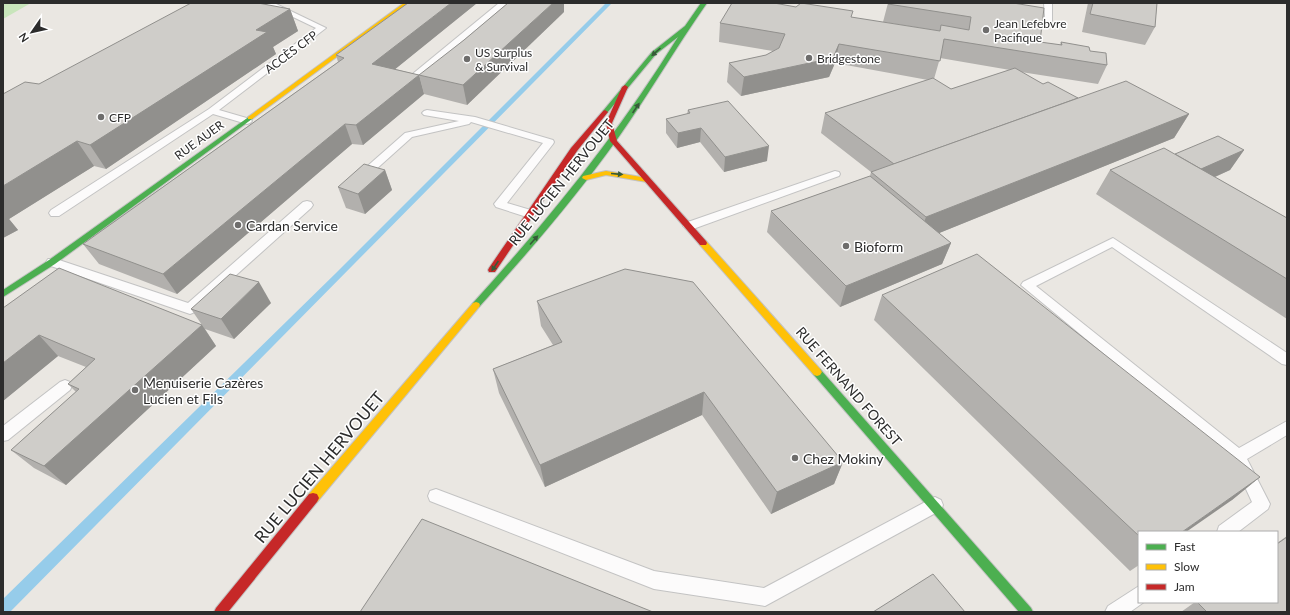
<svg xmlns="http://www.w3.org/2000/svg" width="1290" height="615" font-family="Lato,sans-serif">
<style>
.green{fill:#c8e5bb}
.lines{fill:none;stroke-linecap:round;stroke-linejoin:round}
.stream{fill:#96ccea;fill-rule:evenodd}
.lane-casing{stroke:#c3c3c3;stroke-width:2}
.fast-casing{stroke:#c3c3c3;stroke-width:2}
.slow-casing{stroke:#c3c3c3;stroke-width:2}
.jam-casing{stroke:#c3c3c3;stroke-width:2}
.lane{fill:#fcfbfb;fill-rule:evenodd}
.fast{fill:#4caf50;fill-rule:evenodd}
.slow{fill:#ffc107;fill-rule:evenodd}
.jam{fill:#c62828;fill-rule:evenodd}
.wall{fill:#b2b0ad;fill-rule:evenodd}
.shaded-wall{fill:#91908d}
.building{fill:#cfcdc9;stroke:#91908d}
.oneway{fill:#375a39}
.poi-dot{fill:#6e6d6c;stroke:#fff;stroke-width:1.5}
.labels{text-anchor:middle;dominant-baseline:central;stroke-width:3;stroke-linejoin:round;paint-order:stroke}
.far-poi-label{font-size:12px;fill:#2c2c2c;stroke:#fff;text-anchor:start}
.far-street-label{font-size:12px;fill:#2c2c2c;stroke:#fff}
.street-label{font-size:14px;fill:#2c2c2c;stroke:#fff}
.poi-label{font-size:14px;fill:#2c2c2c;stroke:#fff;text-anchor:start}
.near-street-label{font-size:17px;fill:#2c2c2c;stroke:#fff}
</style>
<rect width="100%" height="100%" fill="#eae7e2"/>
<polygon class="green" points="3,3 31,3 3,19"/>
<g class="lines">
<polygon class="stream" points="606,3 612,3 10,612 3,612 3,599 336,273"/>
<defs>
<g id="lane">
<polygon points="264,3 274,3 326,28 219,110 250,119 252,121 250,123 247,124 213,114 59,216 51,216 49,213 51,210 209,109 316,28"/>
<polygon points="499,3 508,3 410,85 404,85 404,81"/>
<polygon points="1044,3 1052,3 1052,22 1026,18 1022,16 1026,14 1045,17"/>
<polygon points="427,110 475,117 553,140 554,142 553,144 507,203 534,211 536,214 534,217 530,218 496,207 494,204 543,143 471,122 469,124 412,137 363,181 355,181 354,179 355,177 405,133 459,121 424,115 422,113 424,111"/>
<polygon points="835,171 839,172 840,174 839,176 693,229 689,230 683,226 685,223"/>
<polygon points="307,201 311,202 313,205 311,208 195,312 190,314 48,265 46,262 48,259 56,259 188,303 303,202"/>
<polygon points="1113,238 1287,353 1287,365 1282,364 1112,247 1036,286 1239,448 1287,421 1287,435 1247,459 1270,504 1268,509 1238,532 1217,532 1219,526 1252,502 1233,461 1021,285 1023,282"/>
<polygon points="65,380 70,382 72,386 70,390 8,440 3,441 3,426 60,382"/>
<polygon points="436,489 654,571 764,588 929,500 935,497 941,500 943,505 941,510 765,606 654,589 430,501 428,496 430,491"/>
<polygon points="1139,586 1139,602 1144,602 1130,612 1105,612 1108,606"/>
</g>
<g id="fast">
<path d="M701,3H707C676,47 649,94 618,138C576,197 528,253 479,307H473L472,305L473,303C549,219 619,133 678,37L656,54L607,113H603V111L652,52L685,26Z"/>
<polygon points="250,116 253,118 252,119 55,264 3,297 3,290 49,260"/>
<polygon points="817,368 820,369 1031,608 1033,612 1019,612 814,375 812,372 814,369"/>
</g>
<g id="slow">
<polygon points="404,3 410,3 252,119 248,119 248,117"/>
<polygon points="606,171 647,178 651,180 647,182 606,175 586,180 582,178 583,176"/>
<polygon points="703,240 706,241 820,369 822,372 820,375 817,376 814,375 700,245 699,243 700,241"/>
<polygon points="476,302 479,303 480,305 479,307 317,502 313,503 309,502 307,498 309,494 473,303"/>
</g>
<g id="jam">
<polygon points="625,85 628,87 612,123 617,141 706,241 707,243 706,245 700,245 610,141 606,123 622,87"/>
<polygon points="605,110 608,112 577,151 495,272 489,272 488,270 489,268 571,148 603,111"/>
<polygon points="313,493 317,494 319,498 317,502 228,612 214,612 216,608 309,494"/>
</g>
</defs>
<use href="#lane" class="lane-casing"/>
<use href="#fast" class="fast-casing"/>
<use href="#slow" class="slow-casing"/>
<use href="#jam" class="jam-casing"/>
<use href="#lane" class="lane"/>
<use href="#fast" class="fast"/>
<use href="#slow" class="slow"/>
<use href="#jam" class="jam"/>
</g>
<g class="wall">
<polygon points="477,3 395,69 419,75 424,94 363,145 352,144 177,294 99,264 83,244 338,62 336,55"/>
<path d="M888,3H1013L1040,42L1060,45L1061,42L1090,51L1107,65L1098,84L1021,72L1043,84L1078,98L1189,114L1174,138L939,233L951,243L942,264L840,307L767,232L771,211L870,176L871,172L821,133L825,113L928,80L835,63L829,77L741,96L727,82L729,63L766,55L773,51L719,42L720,23L939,31L883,22ZM940,58L1010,70L951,89L934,79Z"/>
<polygon points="1088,3 1157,3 1155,27 1145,45 1082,32"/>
<polygon points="290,9 298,31 273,47 276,54 106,169 94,166 9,219 18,230 3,238 39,84"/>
<polygon points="564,12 467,105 424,94 419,75"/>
<polygon points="688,110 767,161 724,172 700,142 677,148 666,133 666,119 687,114"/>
<polygon points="1244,150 1230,170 1215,177 1287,218 1287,319 1096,194 1110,170"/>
<polygon points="385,170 392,190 365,214 346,208 338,187"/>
<polygon points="882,295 1260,477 1232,500 1139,532 1139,565 1130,571 874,320"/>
<polygon points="537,301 843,462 834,484 771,514 702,415 545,487 499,393 493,369 553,345 541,326"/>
<polygon points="271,303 234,339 205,329 216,346 66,485 34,468 11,450 76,392 68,384 86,367 58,356 3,401 3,308 202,325 191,309"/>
<polygon points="1287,536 1287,612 1181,612 1195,602 1277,602 1277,543"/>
</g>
<g class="shaded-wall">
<polygon points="451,3 477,3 378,83 372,64"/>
<polygon points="553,3 564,3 564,12 467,105 463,85"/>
<polygon points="290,9 298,31 273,47 276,54 106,169 90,145 256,30"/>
<polygon points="839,44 835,63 829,77 741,96 744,77"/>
<polygon points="419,75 424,94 363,145 356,125"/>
<polygon points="1189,114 1174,138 917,242 926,217"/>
<polygon points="345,124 352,144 177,294 163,274"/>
<polygon points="701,128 700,142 677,148 678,133"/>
<polygon points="77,141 94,166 9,219 18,230 3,238 3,186"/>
<polygon points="769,146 767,161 724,172 725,157"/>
<polygon points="1244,150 1230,170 1181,192 1195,171"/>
<polygon points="385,170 392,190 365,214 358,194"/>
<polygon points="951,243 942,264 840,307 846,286"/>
<polygon points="259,282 271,303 234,339 221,319"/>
<polygon points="202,325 216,346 66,485 44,466"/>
<polygon points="39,335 58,356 3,401 3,363"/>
<polygon points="704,392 702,415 545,487 540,465"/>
<polygon points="843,462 834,484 771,514 777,492"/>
<polygon points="1260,477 1232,500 1186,532 1182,532"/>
</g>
<g class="building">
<polygon points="191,3 258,3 290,9 256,30 267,32 90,145 77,141 3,186 3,94 25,82 39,84"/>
<polygon points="408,3 451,3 372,64 419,75 356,125 345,124 163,274 83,244 344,58 336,55"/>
<polygon points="508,3 553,3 463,85 419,75 464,40"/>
<polygon points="732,3 774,3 796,7 801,3 853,11 851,17 940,31 941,25 969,30 971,17 888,4 888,3 1013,3 1044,8 1040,42 1062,45 1061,42 1089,47 1090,51 1106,53 1107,65 944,39 940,61 839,44 833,58 744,77 729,63 766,55 779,48 785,34 720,23"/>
<polygon points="1093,3 1157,3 1155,27 1090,14"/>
<polygon points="1015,68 1043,84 1048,82 1078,98 894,164 825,113 933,78 951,89"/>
<polygon points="1126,81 1189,114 926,217 871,172"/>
<polygon points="728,101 769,146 725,157 701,128 678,133 666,119 690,113 688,110"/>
<polygon points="1218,136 1244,150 1201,169 1175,154"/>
<polygon points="1164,148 1287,218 1287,279 1110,170"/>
<polygon points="364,164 385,170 358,194 338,187"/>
<polygon points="870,176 951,243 846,286 771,211"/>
<polygon points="977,254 1260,477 1182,532 1139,532 1139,536 882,295"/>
<polygon points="59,268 202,325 44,466 11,450 79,389 68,384 95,359 39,335 3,363 3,308"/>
<polygon points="625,269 693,282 843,462 777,492 704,392 540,465 493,369 562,342 537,301"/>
<polygon points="230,274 259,282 221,319 191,309"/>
<polygon points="422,519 653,612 360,612"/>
<polygon points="1287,537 1287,612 1207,612 1197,602 1277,602 1277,544"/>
<polygon points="933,574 965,612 873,612"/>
</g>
<defs><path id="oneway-solid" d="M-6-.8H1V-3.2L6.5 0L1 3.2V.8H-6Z"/></defs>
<g class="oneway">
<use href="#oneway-solid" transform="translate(656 52) rotate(138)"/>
<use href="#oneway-solid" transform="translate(636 108) rotate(-56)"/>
<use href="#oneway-solid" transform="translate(617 174) rotate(5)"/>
<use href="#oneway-solid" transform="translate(534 240) rotate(-48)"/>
<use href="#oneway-solid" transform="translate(495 266) rotate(124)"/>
</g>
<g class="poi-dot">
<circle cx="986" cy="30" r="4"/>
<circle cx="809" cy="58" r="4"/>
<circle cx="467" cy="59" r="4"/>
<circle cx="101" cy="117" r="4"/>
<circle cx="238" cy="225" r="4"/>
<circle cx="846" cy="246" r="4"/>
<circle cx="135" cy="390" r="4"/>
<circle cx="795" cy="458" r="4"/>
</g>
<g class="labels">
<g class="far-poi-label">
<text x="994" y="23">Jean Lefebvre<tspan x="994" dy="14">Pacifique</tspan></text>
<text x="475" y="52">US Surplus<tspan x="475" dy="14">&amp; Survival</tspan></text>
<text x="817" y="58">Bridgestone</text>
<text x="109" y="117">CFP</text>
</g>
<g class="far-street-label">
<text transform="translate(291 52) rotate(-37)">ACCÈS CFP</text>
<text transform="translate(199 140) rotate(-36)">RUE AUER</text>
</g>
<g class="street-label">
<text transform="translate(561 182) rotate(-51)">RUE LUCIEN HERVOUET</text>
<text transform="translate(849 386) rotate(49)">RUE FERNAND FOREST</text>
</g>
<g class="poi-label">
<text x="246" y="225">Cardan Service</text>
<text x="854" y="246">Bioform</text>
<text x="143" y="382">Menuiserie Cazères<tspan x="143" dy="16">Lucien et Fils</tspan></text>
<text x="803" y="458">Chez Mokiny</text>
</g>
<g class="near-street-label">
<text transform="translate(319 467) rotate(-50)">RUE LUCIEN HERVOUET</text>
</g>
</g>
<rect width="1290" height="615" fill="none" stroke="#2c2c2c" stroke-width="8"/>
<rect x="1138" y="531" width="140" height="72" fill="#ffffff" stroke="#ababab"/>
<rect x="1146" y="544" width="20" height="6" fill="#4caf50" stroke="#ababab"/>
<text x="1174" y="551" font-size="12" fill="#2c2c2c">Fast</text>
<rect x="1146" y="564" width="20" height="6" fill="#ffc107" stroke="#ababab"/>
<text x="1174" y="571" font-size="12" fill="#2c2c2c">Slow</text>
<rect x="1146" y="584" width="20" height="6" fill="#c62828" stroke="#ababab"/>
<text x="1174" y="591" font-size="12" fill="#2c2c2c">Jam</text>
<g transform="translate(32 32) rotate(236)" stroke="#ffffff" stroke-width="3" paint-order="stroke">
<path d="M0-3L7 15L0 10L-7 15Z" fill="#2c2c2c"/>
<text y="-6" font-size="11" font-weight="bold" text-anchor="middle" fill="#2c2c2c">N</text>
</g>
</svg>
